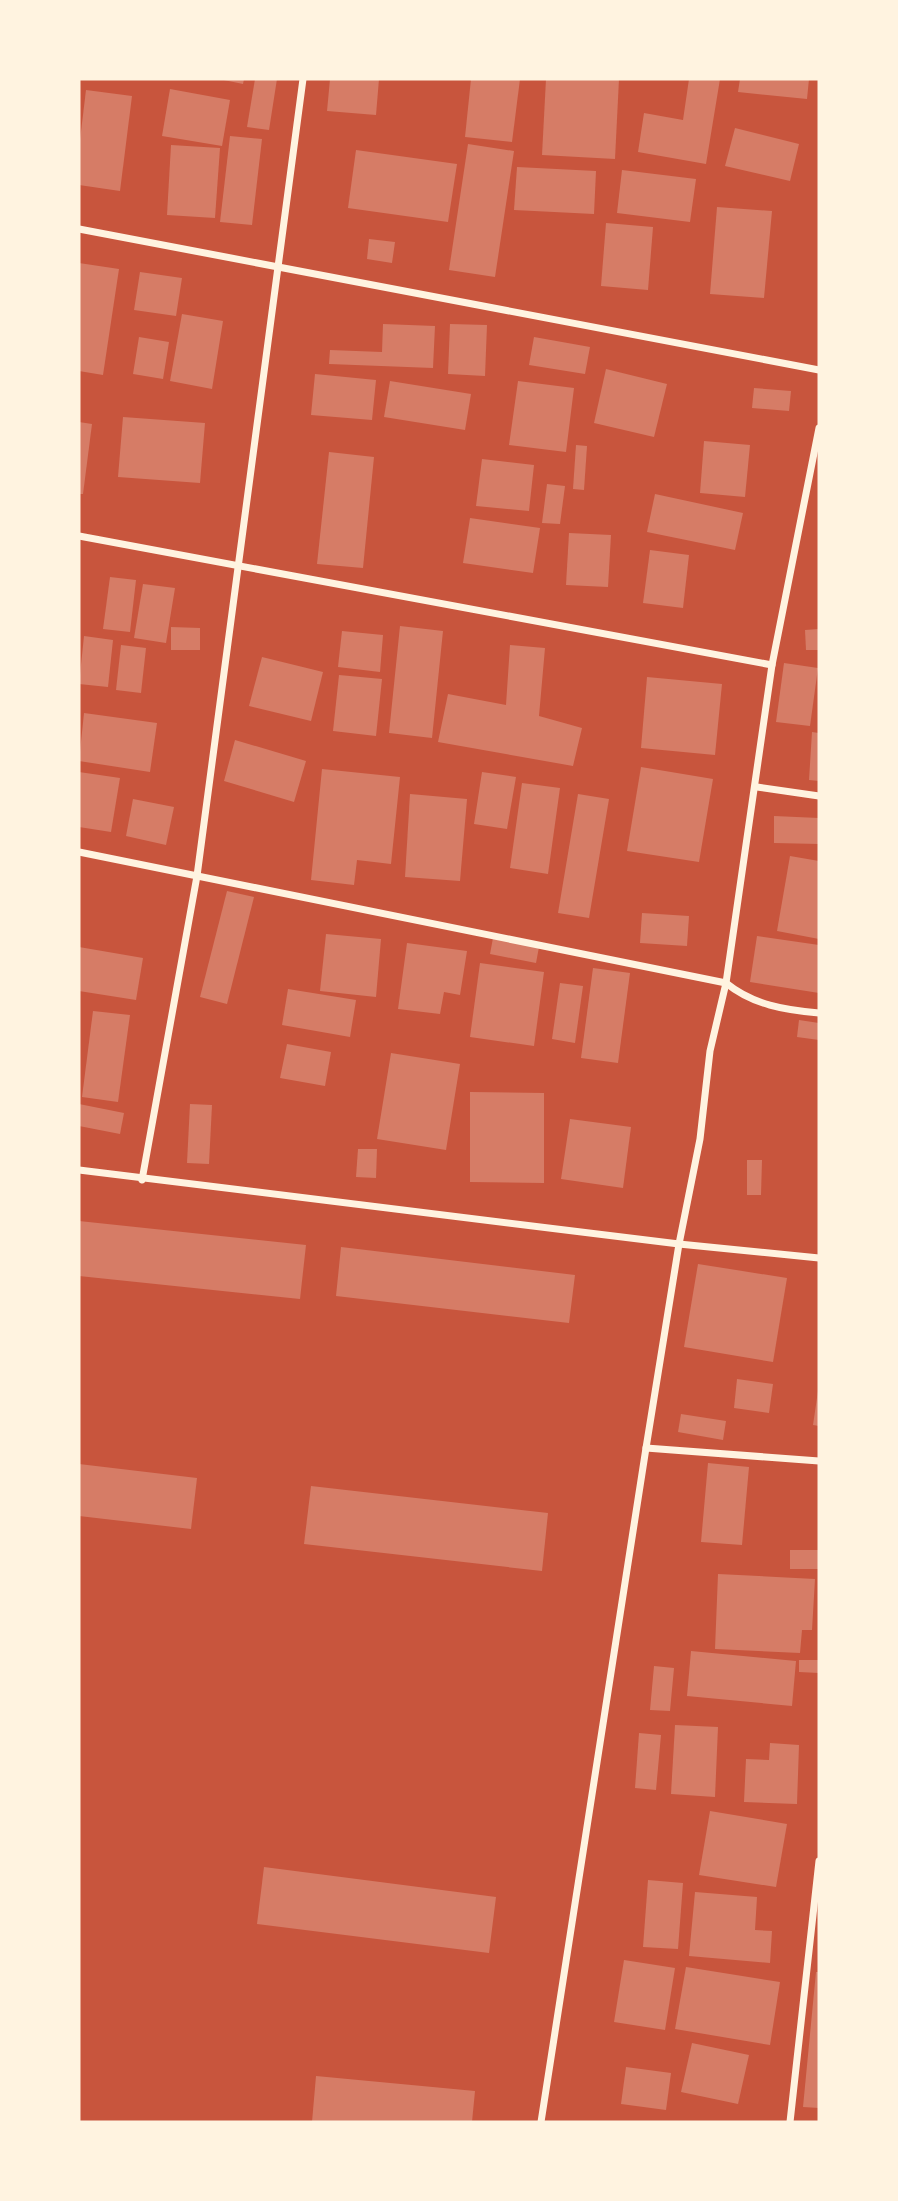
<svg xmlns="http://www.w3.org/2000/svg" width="898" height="2201" font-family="'Exo 2',sans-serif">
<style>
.building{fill:#d67c66}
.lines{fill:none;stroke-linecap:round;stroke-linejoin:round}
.minor{stroke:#fff3e0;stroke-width:7}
</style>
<rect width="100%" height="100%" fill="#c8553d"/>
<g class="building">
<polygon points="219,79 244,79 243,84"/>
<polygon points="255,79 277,79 269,130 247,127"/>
<polygon points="330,79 379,79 376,115 327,111"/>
<polygon points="471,79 520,79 512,142 465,137"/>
<polygon points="546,79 619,79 615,159 542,155"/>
<polygon points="689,79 720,79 706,164 638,152 644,113 683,120"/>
<polygon points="740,79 809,79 807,99 738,92"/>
<polygon points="170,89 230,100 222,146 162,136"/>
<polygon points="86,90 132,96 120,191 79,185 79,148"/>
<polygon points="735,128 799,144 790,181 725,166"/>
<polygon points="230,136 262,139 252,225 220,222"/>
<polygon points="468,144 514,151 495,277 449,270"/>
<polygon points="171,145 220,148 215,218 167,215"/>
<polygon points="356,150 457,164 448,222 348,208"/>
<polygon points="517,167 596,171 594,214 514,210"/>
<polygon points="622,170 696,179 690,222 617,213"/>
<polygon points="717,207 772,211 764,298 710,294"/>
<polygon points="606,223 653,227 648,290 601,286"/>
<polygon points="369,239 395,242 392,263 367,259"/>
<polygon points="79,263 119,269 103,375 79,371"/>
<polygon points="140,272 182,278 176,316 134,310"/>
<polygon points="182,314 223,321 212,389 170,381"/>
<polygon points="383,324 435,326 433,368 329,364 330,350 382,352"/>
<polygon points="450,324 487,325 485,376 448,374"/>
<polygon points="139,337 169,342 163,379 133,374"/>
<polygon points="534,337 590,347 585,374 529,365"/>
<polygon points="606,369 667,384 654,437 594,423"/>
<polygon points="315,374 376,380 372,420 311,415"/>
<polygon points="390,381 471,394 465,430 384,417"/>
<polygon points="518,381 574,388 566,452 509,445"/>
<polygon points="754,388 791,391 789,411 752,408"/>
<polygon points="123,417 205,423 200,483 118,477"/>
<polygon points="79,422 92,424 83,494 79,494"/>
<polygon points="704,441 750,445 745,497 700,493"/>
<polygon points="576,445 587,446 584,490 573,489"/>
<polygon points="329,452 374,457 363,568 317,564"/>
<polygon points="482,459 534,465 529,511 476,506"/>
<polygon points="547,484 565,486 560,524 542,523"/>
<polygon points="655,494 743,513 735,550 647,532"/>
<polygon points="470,518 540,528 533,573 463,563"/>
<polygon points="569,533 611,535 608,587 566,585"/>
<polygon points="650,550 689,555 683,608 643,603"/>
<polygon points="110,577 136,580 130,632 103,629"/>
<polygon points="143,584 175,588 166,643 134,638"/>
<polygon points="400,626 443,631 432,738 389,733"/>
<polygon points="171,627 200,628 200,650 171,650"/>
<polygon points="819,629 819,650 806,650 805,630"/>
<polygon points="342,631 383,635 380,672 338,667"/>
<polygon points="84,636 113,640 108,687 79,684"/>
<polygon points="121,645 146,648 141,693 116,690"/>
<polygon points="510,645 545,648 539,716 582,728 573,766 438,742 448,694 506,705"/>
<polygon points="262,657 323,672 311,721 249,706"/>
<polygon points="784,663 818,668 810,726 776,722"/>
<polygon points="339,675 382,679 376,736 333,731"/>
<polygon points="647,677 722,684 715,755 641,748"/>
<polygon points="84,713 157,723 150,772 79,761"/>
<polygon points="812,732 819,733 819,781 809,780"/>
<polygon points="235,740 306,761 294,802 224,781"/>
<polygon points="641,767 713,779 699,862 627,851"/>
<polygon points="322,769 400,777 391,864 357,860 354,885 311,880"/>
<polygon points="79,772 120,778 111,832 79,827"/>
<polygon points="482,772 516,777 507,829 474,824"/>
<polygon points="522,783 560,788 548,874 510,868"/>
<polygon points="410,794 467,799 460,881 405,877"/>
<polygon points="578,794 609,799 589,918 558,913"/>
<polygon points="133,799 174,807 166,845 126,836"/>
<polygon points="774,816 819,818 819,844 774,843"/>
<polygon points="790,856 819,861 819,939 777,931"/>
<polygon points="227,891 254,897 227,1004 200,997"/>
<polygon points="642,913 689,916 687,946 640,943"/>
<polygon points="326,934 381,939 376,997 320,991"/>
<polygon points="757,936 819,945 819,993 750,982"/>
<polygon points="493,938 539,947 536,963 490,954"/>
<polygon points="407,943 467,951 460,995 444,992 440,1014 398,1009"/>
<polygon points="79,947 143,958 136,1000 79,991"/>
<polygon points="480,963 544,972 534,1046 470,1037"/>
<polygon points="593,968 630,973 618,1063 581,1058"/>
<polygon points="560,983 583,986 575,1043 552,1039"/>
<polygon points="288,989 356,1000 350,1037 282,1025"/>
<polygon points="93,1011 130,1015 118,1102 82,1097"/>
<polygon points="799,1020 819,1023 819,1040 797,1037"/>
<polygon points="287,1044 331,1052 325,1086 280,1078"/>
<polygon points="391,1053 460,1064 446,1150 377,1139"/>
<polygon points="470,1092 544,1093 544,1183 470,1182"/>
<polygon points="79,1104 124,1113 120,1134 79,1126"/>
<polygon points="190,1104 212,1105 209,1164 187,1163"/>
<polygon points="570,1119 631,1127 623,1188 561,1179"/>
<polygon points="358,1149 377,1149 376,1178 356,1177"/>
<polygon points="747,1160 762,1160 761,1195 747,1195"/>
<polygon points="79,1221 306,1245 300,1299 79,1276"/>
<polygon points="341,1247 575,1275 569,1323 336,1296"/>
<polygon points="698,1264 787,1278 773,1362 684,1347"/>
<polygon points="737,1379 773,1384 769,1413 734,1408"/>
<polygon points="818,1391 819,1391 819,1426 813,1425"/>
<polygon points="681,1414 726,1421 723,1440 678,1432"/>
<polygon points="708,1463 749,1467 742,1545 701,1542"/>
<polygon points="79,1464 197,1478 191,1529 79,1516"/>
<polygon points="311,1486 548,1513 542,1571 304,1544"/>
<rect x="790" y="1550" width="29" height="19"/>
<polygon points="718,1574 815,1579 812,1630 802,1630 800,1653 715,1649"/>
<polygon points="691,1651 796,1661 792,1706 687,1696"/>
<polygon points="799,1660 819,1660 819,1673 799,1672"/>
<polygon points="654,1666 674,1668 670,1711 650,1710"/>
<polygon points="675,1725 718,1727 715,1797 671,1794"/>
<polygon points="639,1733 661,1735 656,1790 635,1788"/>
<polygon points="770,1743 799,1745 797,1804 744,1802 746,1759 769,1760"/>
<polygon points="710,1811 787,1824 776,1887 699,1875"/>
<polygon points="264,1867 496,1897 489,1953 257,1924"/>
<polygon points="648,1880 683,1883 678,1949 643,1947"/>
<polygon points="695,1892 757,1897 755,1930 772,1931 770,1963 689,1956"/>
<polygon points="624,1960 675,1968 665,2030 614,2022"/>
<polygon points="686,1967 780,1982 770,2045 675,2029"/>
<polygon points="816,1972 819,1972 819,2108 803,2107"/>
<polygon points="692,2043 749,2055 738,2104 681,2092"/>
<polygon points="626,2067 671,2073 666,2110 621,2104"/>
<polygon points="316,2076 475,2091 472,2122 312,2122"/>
</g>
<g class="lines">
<g class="minor">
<polyline points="79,229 819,370"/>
<polyline points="79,536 772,665"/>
<polyline points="757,787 819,796"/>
<path d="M79,852L726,983C753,1005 785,1010 819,1013"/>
<polyline points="79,1170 679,1244 819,1258"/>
<polyline points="142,1180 197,876 303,79"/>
<polyline points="646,1448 819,1461"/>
<polyline points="541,2122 646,1448 679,1244 700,1139 710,1051 726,983 772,665 819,428"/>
<polyline points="790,2122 819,1861"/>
</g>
</g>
<rect width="898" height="2201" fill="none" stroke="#fff3e0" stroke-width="161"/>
</svg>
